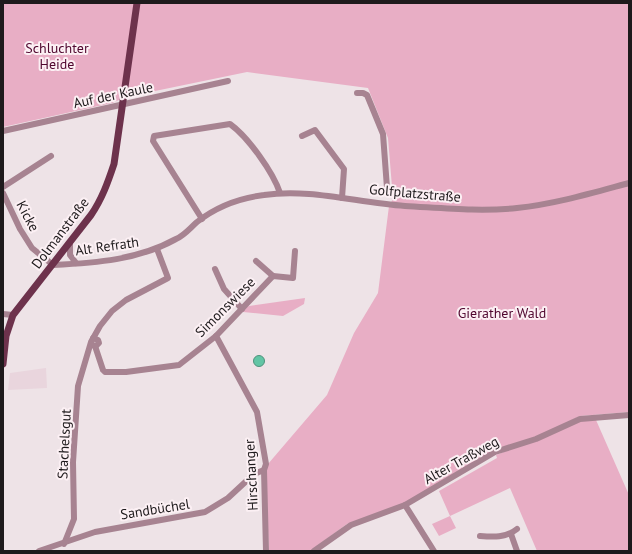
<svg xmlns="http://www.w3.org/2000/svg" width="632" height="554" font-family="'PT Sans',sans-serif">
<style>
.built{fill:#e9d5dd}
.green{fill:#e8aec5}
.water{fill:#62c5a5;stroke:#4e927c}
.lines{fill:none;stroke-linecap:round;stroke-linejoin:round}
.minor{stroke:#a78391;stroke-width:6}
.major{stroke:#6d324c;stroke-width:7}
.labels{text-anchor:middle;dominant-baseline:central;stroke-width:4;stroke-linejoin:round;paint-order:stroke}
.park-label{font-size:14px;fill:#50072f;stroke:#fcf0f4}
.street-label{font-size:14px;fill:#1e1a1c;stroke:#fcf0f4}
</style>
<rect width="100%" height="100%" fill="#eee3e7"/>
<polygon class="built" points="46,368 47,388 8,390 10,373"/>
<g class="green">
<polygon points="3,3 629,3 629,412 580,416 539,437 495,449 410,501 347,524 310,551 269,551 265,471 268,464 327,395 354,333 378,293 389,206 393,199 388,138 368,88 247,72 126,97 112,103 3,127"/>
<polygon points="305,298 304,304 283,316 243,312 242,310 249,306"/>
<polygon points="596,420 629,495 629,551 537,551 510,488 450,516 456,528 439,536 432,524 450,516 439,491 497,458 496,455 581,421"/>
</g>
<circle class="water" cx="259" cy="361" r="5.5"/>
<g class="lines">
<g class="minor">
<polyline points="357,93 363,93 367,95 383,134 387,188"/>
<polyline points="3,131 228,81"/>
<polyline points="302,136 315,130 344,169 342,198"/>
<polyline points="3,187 51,156"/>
<path d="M3,193L20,229L32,248L53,265C96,263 138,260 176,239C185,235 190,228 197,222C216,207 240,198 264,195C310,188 358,203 405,206C442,208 480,212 517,208C555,204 592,193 629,183"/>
<path d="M202,219L153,141L154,136L230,124C248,137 273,172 280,193"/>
<polyline points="70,243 70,255 76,263"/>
<polyline points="256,261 273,276"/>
<polyline points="215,269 224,289 242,309"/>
<polyline points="3,314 13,315"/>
<polyline points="216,336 257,412 266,464 264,470 266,551"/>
<polyline points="92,345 96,346 99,343 98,340 93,338"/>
<polyline points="95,346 103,370 105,372 126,372 179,365 216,336 273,276 293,278 295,251"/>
<polyline points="405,505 434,551"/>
<polyline points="511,534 517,551"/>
<path d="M480,536C493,537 506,538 517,529"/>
<polyline points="64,544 74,519 73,462 78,386 91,342 100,326 112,311 126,300 168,278 157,249"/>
<polyline points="39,551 95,532 205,512 228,498 254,474 264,470"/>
<polyline points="314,551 351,525 405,505 495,452 536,439 580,419 629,415"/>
</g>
<path class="major" d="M3,364L6,336L13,315L91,215C102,199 108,182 114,164L137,3"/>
</g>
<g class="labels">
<g class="park-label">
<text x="57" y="48">Schluchter<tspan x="57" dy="16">Heide</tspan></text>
<text x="502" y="313">Gierather Wald</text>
</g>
<g class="street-label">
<text transform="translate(113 95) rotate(-12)">Auf der Kaule</text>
<text transform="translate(415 193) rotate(5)">Golfplatzstraße</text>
<text transform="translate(28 216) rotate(62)">Kicke</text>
<text transform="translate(60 233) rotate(-53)">Dolmanstraße</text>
<text transform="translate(107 246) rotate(-8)">Alt Refrath</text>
<text transform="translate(225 307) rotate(-45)">Simonswiese</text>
<text transform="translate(64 444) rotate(-87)">Stachelsgut</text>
<text transform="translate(461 460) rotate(-29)">Alter Traßweg</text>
<text transform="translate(251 475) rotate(-93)">Hirschanger</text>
<text transform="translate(155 509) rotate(-9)">Sandbüchel</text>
</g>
</g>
<rect width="632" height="554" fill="none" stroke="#1e1a1c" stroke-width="8"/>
</svg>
